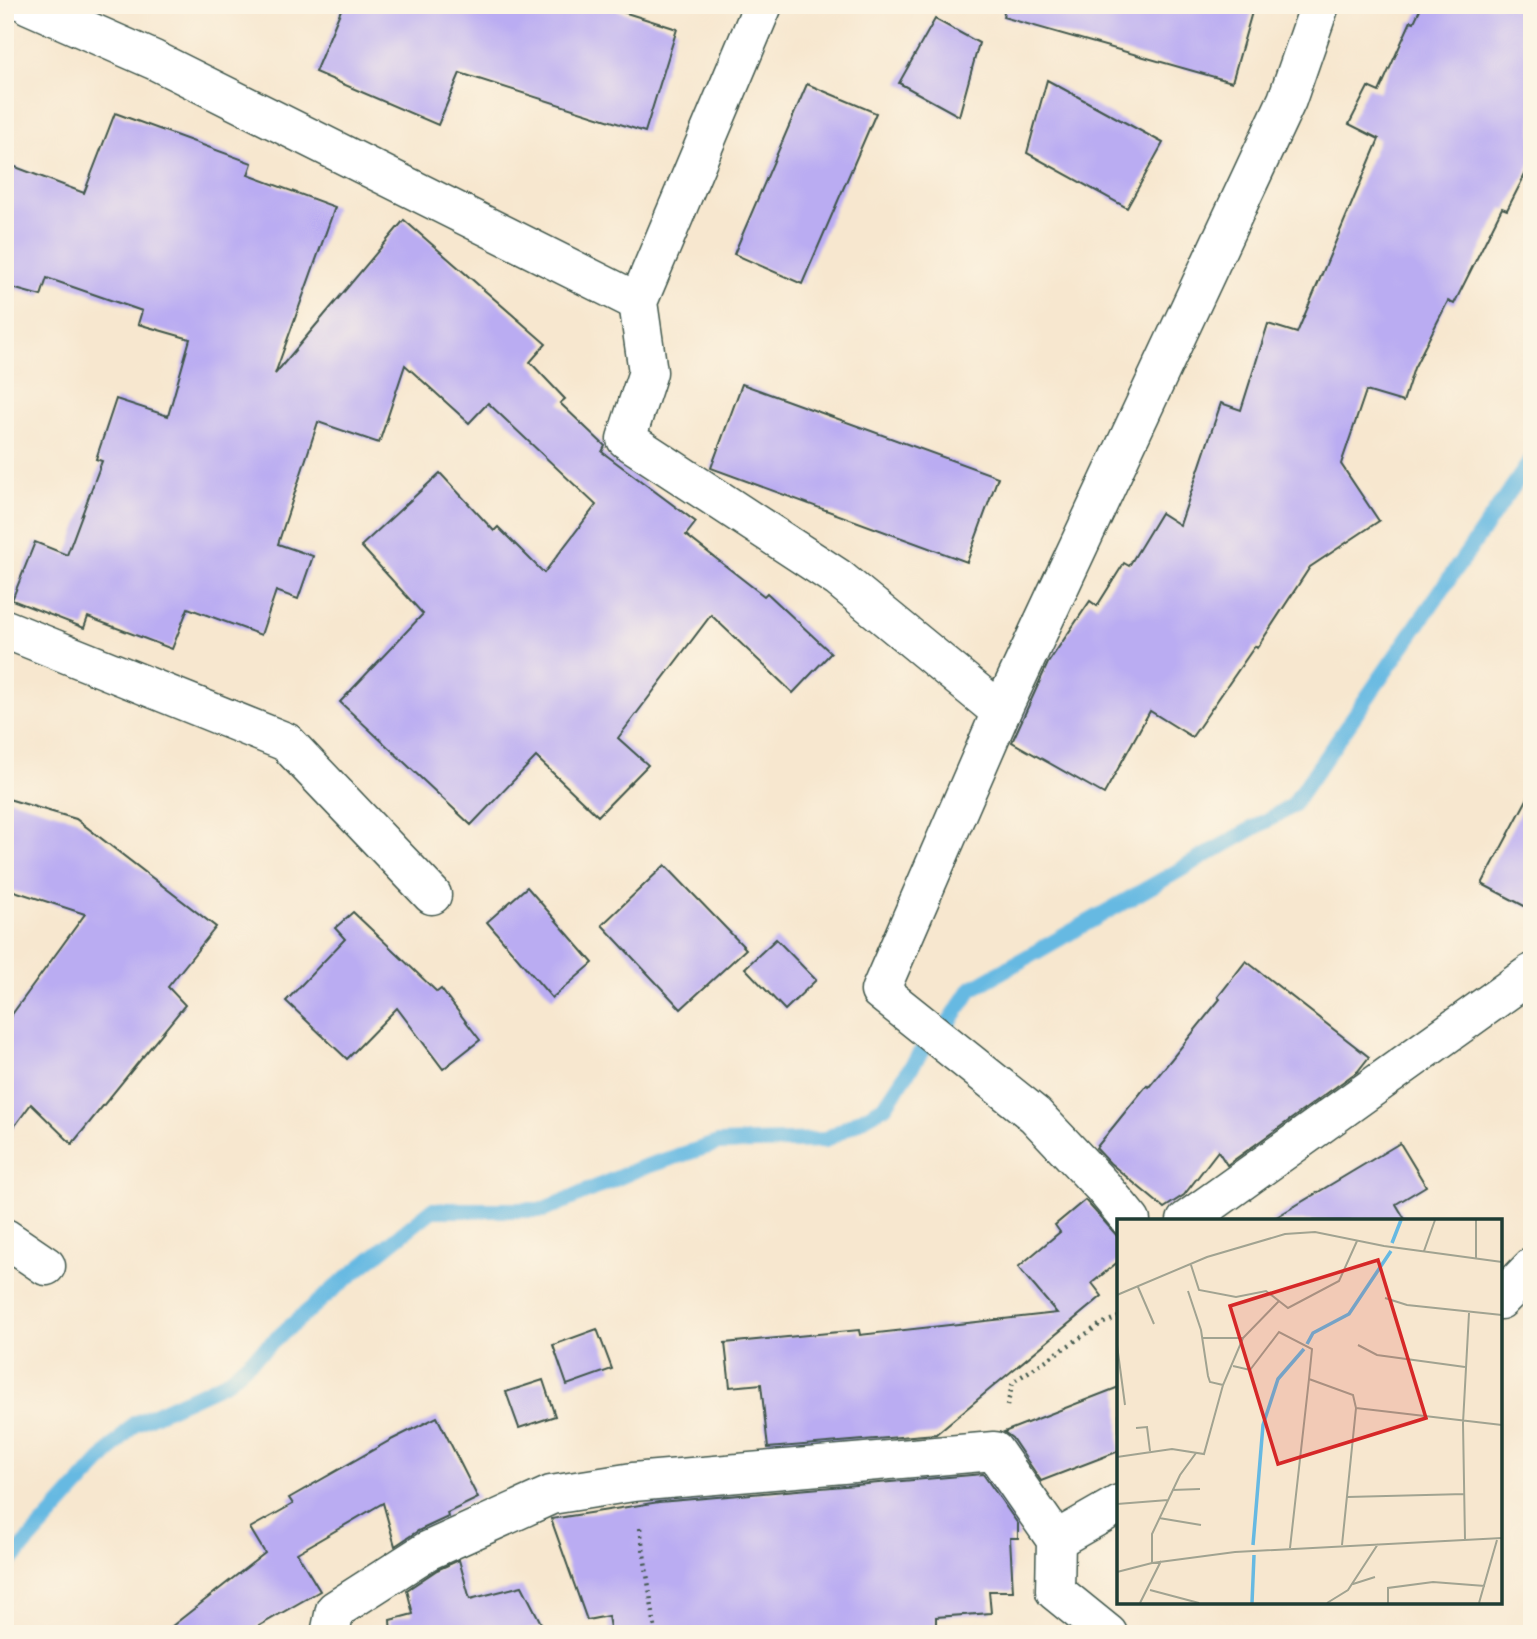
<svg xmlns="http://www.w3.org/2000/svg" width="1537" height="1639" font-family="'IM FELL Double Pica',serif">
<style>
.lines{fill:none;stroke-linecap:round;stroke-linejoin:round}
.stream{stroke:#66b9e2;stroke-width:16}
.building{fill:#baacf2}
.minor-casing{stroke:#3f564b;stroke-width:41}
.path{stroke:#3f564b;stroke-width:4.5;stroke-dasharray:2 5;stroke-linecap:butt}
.minor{stroke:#fff;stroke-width:38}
.inset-river{fill:none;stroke:#66b9e2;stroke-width:3.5}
.inset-road{fill:none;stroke:#a1a391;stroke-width:2}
.view{fill:#d62828;fill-opacity:0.15;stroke:#d62828;stroke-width:3.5}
.inset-edge{fill:none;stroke:#1f3d34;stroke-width:3.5}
</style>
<rect width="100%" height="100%" fill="#fcf5e5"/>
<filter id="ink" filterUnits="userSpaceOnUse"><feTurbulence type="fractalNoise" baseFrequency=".0143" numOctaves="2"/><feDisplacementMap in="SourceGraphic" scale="14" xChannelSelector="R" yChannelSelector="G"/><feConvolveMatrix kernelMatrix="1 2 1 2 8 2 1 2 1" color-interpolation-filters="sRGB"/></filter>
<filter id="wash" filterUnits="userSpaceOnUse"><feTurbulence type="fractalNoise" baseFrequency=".00686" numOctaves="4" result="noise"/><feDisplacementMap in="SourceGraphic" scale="28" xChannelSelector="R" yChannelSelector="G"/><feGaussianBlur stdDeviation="1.57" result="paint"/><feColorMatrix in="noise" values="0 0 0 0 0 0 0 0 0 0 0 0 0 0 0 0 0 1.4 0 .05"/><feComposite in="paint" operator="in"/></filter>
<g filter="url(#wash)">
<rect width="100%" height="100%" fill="#f7e7cf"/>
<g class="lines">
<g class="stream">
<polyline points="948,1024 971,989 1292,806 1532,459"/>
<polyline points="5,1567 134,1424 226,1382 336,1287 432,1210 544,1210 638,1169 718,1143 825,1140 885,1106 925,1046"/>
</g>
</g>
<g id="blocks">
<g class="building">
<polygon points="343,5 601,5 677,29 645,132 460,73 438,125 315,72"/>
<polygon points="1005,5 1254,5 1232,82 1003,17"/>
<polygon points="1422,5 1532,5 1532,161 1507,210 1502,208 1454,304 1448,301 1414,368 1403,402 1366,391 1341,464 1379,521 1310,567 1257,648 1255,646 1192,737 1150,711 1104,794 1012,742 1048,663 1090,601 1097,606 1124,563 1129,566 1161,513 1180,525 1221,403 1241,410 1268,324 1297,333 1379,139 1349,124 1368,87 1379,92 1411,21 1414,22"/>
<polygon points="935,19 979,43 959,116 899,83"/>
<polygon points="1047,80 1163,143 1127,208 1027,153"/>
<polygon points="807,84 876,113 802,284 734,254"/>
<polygon points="115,113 252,163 248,175 335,207 275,374 404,220 546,344 530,362 565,399 560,403 605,446 602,452 696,522 686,535 764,596 767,593 831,653 793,693 711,615 618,738 648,765 598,816 536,757 471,825 340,702 423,614 361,546 440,473 494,531 498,527 544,573 596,505 488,403 469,423 405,365 379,443 318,422 278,544 313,556 298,599 276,591 261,635 188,608 172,649 88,617 84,628 12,600 35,542 67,555 102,461 96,459 116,399 168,416 190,339 138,324 142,311 47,278 41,296 5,286 5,163 84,193"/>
<polygon points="742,384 998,477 967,562 711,468"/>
<polygon points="1532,790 1532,910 1482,884"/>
<polygon points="5,798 76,819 216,927 168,987 185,1005 72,1144 31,1104 5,1139 5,1024 85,914 5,888"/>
<polygon points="665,865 746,949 681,1009 602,925"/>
<polygon points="527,887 593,963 552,998 487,922"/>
<polygon points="353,912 437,992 441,989 480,1040 443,1069 397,1008 347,1059 286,1001 345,939 335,928"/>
<polygon points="776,939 816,980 785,1010 745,968"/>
<polygon points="1246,961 1369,1057 1358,1071 1227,1165 1218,1151 1184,1195 1164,1208 1110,1163 1096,1148 1147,1085 1149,1087 1220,999 1218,997"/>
<polygon points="1400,1143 1426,1186 1396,1204 1406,1221 1270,1221"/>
<polygon points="1085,1200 1119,1238 1119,1261 1092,1283 1102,1296 936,1434 768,1448 761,1384 730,1387 725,1343 859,1330 860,1335 1057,1313 1018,1267 1060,1232 1055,1225"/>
<polygon points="597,1329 612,1369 567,1385 553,1345"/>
<polygon points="543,1380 555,1416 519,1428 506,1392"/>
<polygon points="1119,1387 1119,1451 1041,1481 1012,1438 1004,1432"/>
<polygon points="437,1417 478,1498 447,1513 448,1517 418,1531 395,1546 383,1503 297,1553 320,1591 245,1634 162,1634 265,1553 250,1528 293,1504 289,1498 389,1441"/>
<polygon points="983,1474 1018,1524 1018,1538 1010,1538 1013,1591 989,1591 991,1613 936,1617 936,1632 611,1634 608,1616 587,1620 551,1519 659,1502"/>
<polygon points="459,1560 470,1599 522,1586 543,1627 504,1634 391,1634 390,1620 413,1614 407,1590 437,1570"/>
</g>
</g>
</g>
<g filter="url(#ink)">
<use href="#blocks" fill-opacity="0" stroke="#3f564b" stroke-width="2"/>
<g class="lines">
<defs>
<g id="minor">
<polyline points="29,5 154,60 638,302"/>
<polyline points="763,5 638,302 648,372 626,439 838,578 1001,712 880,991 1035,1115 1103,1187 1131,1221"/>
<polyline points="5,629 286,742 432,895"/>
<polyline points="1001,712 1287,100 1320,5"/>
<polyline points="1186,1221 1532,973"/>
<polyline points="5,1238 46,1266"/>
<polyline points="1500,1300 1532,1267"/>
<polyline points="1056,1540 1119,1504"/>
<polyline points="330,1634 335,1610 427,1551 551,1495 633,1482 994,1451 1056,1540 1055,1591 1108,1634"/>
</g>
</defs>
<use href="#minor" class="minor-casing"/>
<g class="path">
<polyline points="1007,1406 1013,1382 1101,1324 1119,1317"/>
<polyline points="640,1528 656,1634"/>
</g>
<use href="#minor" class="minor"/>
</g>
</g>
<g transform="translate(1117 1219)">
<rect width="385" height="385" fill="#f7e7cf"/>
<path class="inset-river" d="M275,24L284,1M190,125L196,114L232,95L274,32M136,326L146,206L161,160L187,130M135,384L137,336"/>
<path class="inset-road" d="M307,32L318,1M359,40V1M74,46L82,71L119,78L149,72L171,89L222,62L240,22M21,68L37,105M71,72L84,111L91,157L93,163L106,166M0,76L90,38L168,15L198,13L267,27L385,43M268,79L290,86L385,96M85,119H126M0,126L8,186M241,126L260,136L348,148M116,147L133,151L162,113L195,130L192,160L236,176L239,189L225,326M239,189L385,206M19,209L30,208L33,232M0,238L55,230L87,235L106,166L126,119L162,82M55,271L83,270M230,278L348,275M0,285L51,281M42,299L84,306M348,320L346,204L352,94M173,329L192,160M35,344V315L63,256L79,234M0,353L35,344L118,333L385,319M236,365L258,358M33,371L82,384M23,384L44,342M210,384L231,371L261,325M271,384V369L316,363L368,367M362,384L380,321"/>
<path class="view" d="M261,41L309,199L161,245L113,87Z"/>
<rect width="385" height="385" class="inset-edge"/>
</g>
<rect width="1537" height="1639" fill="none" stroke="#fcf5e5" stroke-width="28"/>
</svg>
